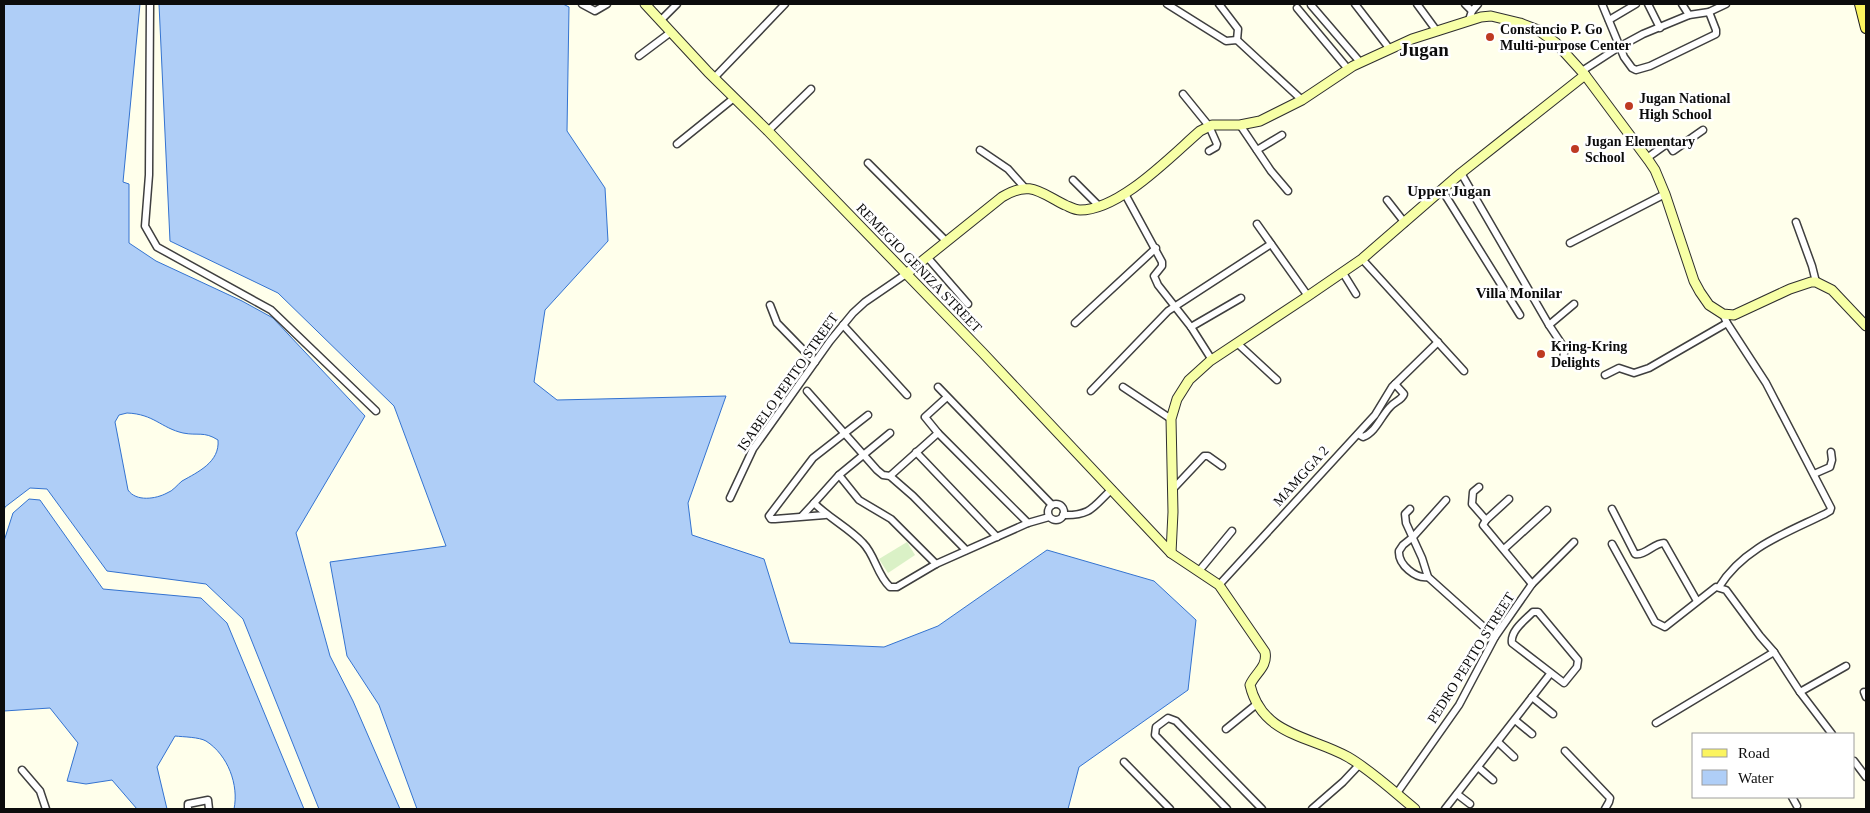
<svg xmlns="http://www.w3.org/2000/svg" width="1870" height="813" font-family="'Times New Roman',serif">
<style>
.pitch{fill:#daf1c6}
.water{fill:#afcef7;stroke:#3473d0;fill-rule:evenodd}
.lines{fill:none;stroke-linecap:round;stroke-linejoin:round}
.street-casing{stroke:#3f3f3f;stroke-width:9}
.secondary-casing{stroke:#2e2e2e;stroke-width:11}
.primary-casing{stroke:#1d1d1d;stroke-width:12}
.street{stroke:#fff;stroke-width:6}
.secondary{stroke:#f7ffa6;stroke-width:9}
.primary{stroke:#fbf45f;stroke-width:10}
.poi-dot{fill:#be3a22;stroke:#fff;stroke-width:2}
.labels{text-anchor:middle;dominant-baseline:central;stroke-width:5;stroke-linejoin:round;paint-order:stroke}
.poi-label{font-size:14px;font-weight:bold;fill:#0c0c0c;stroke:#fff;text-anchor:start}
.street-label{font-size:14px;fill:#0c0c0c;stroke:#fff}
.neighbourhood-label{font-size:15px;font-weight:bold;fill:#0c0c0c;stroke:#fff}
.district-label{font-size:19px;font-weight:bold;fill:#0c0c0c;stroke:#fff}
</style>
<rect width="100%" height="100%" fill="#ffffeb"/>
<polygon class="pitch" points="907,542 915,555 888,573 879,559"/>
<g class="water">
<path d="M4,4H140L123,182L129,184V243L156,261L242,301L273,318L365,416L296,533L330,656L353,701L400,809H319L243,619L206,584L107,571L47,489L30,488L5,507L4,511ZM127,413C154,414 161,428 183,433C198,436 204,431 218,440C220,462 198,472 182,481C177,485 173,491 167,493C156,499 136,502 128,490L115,422L119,415Z"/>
<polygon points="159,4 563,4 569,7 567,131 605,188 608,241 545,310 534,382 557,400 726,396 688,503 692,535 764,559 790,643 884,647 938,626 1047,550 1154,581 1196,620 1188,690 1079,767 1068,809 417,809 379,705 347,656 330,562 446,546 394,406 278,293 170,241"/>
<path d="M29,499L40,500L103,589L201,598L227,623L304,809H234C239,785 228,755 206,741C199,737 184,737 175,736L157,767L167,809H137L112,780L86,784L67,781L78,743L50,708L4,711V541L13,513Z"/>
</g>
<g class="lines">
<defs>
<g id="street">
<polyline points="150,4 149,175 145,226 157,247 271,310 376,411"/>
<polyline points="582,4 595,11 607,4"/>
<polyline points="1167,4 1226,41 1237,40 1302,100"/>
<polyline points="1219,4 1238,29 1237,40"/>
<polyline points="1355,4 1389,48"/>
<polyline points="1417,4 1436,30"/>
<polyline points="1465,4 1472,11"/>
<polyline points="1602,4 1624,57 1632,68 1636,70 1650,66 1716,34 1716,30 1709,12"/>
<polyline points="1648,4 1660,28"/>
<polyline points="1682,4 1689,15"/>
<polyline points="1311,5 1360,62"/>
<polyline points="1297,8 1348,69"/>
<polyline points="1469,20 1472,11 1478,4"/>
<polyline points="1609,20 1636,4"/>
<polyline points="660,21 677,4"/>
<polyline points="639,56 671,32"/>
<polyline points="1582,71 1619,47 1643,34 1689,15 1709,12 1726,4"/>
<polyline points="714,78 785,4"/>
<polyline points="1183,94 1209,126 1217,144 1216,147 1209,151"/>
<polyline points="1240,125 1271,171 1288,191"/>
<polyline points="768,131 811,89"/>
<polyline points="677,144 734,98"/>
<polyline points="980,150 1008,169 1025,188"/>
<polyline points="1257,150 1282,135"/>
<polyline points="1647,158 1668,143 1673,151 1703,130"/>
<polyline points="868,163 946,241"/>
<polyline points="1461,173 1549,325 1565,349 1563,358"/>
<polyline points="1073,180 1099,206"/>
<polyline points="1442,190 1520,315"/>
<polyline points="1125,194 1162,262 1162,266 1154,276 1158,285 1191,327 1212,360"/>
<polyline points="1387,200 1405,223"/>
<polyline points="1796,222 1812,266 1816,282"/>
<polyline points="1257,224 1308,296"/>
<polyline points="1570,243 1665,194"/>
<polyline points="928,258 968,304"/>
<polyline points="1362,259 1464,371"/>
<polyline points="1343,273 1356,294"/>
<polyline points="770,305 777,323 815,362"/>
<polyline points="1075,323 1156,248"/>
<polyline points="843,325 907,395"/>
<polyline points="1549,325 1574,304"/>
<polyline points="1191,327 1241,298"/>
<polyline points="1237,343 1277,380"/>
<polyline points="1605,375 1619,368 1634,373 1649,368 1727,323"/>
<polyline points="938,387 1052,505"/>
<polyline points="1123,387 1171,419"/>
<polyline points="807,391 877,470 883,475 890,476 913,496 966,550"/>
<polyline points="1091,391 1168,311 1271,244"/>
<polyline points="947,397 925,417 938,433 1028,523"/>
<path d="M890,433L839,475L814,503C829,518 849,528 863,543C875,555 877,575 890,587H897L936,564L1028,523L1049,517"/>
<path d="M1358,434L1363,437C1376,432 1381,416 1390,407C1394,402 1402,400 1404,394L1395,384"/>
<polyline points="916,452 997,537"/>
<polyline points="1814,474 1830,467 1832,460 1831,452"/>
<polyline points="839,475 859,500 891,519 936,564"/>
<polyline points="890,476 938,433"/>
<polyline points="1479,487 1473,492 1472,504 1486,520"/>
<polyline points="1173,489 1204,456 1208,456 1222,466"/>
<polyline points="730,498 753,449 830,341 853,313 865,302 906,274"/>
<polyline points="1509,499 1486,520 1483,525 1532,584"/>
<circle cx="1056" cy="512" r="8"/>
<polyline points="1410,509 1405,514 1406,523 1422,558 1428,577 1495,637"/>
<path d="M1612,509L1635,554C1645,556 1654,543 1664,543L1697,601"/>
<polyline points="825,515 775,519 771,519 769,516 813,458 868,415"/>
<path d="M1063,515C1091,516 1093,507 1112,489"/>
<polyline points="802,516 814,503"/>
<polyline points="1612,544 1655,622 1665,627 1716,587 1726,590 1760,636 1774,652 1800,692 1832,734"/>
<polyline points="1504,549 1547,510"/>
<polyline points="1199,571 1232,531"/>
<path d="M1428,577C1416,579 1398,565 1399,551L1403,545L1413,537L1446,500"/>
<polyline points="1219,585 1375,415 1392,387 1438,342"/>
<path d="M1719,587C1743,548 1786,533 1825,514L1830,511L1831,508L1766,383L1727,323L1723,314"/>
<path d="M1533,612H1538L1578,660L1577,667L1564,683L1512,643C1510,631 1525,620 1533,612Z"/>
<polyline points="1800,692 1846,666"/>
<polyline points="1864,692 1866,697"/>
<polyline points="1532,697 1553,714"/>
<polyline points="1515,720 1532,734"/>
<polyline points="1656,723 1774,652"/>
<polyline points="1226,729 1258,703"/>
<polyline points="1498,742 1514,757"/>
<polyline points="1565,751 1610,798 1609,802 1605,809"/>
<polyline points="1854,761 1866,777"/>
<polyline points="1124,762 1170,809"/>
<polyline points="1478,767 1493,780"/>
<polyline points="22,770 40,791 46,809"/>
<polyline points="1397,793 1459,705 1495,637 1532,584 1574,542"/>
<polyline points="1457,794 1470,804"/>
<polyline points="1792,797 1797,806"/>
<polyline points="188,809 188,804 208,800 209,809"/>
<polyline points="1227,809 1155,735 1156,727 1168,718 1176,721 1262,809"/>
<polyline points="1312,809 1343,782 1359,765"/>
<polyline points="1445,809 1550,674"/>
</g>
<g id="secondary">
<path d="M645,4L708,72L768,131L982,352L1171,553L1219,585L1265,652C1268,667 1255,673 1250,685C1262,736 1311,736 1348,757C1372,771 1394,792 1415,809"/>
<path d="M906,274L1002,197C1030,180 1039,192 1065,205C1070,207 1075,210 1080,210C1120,210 1171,156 1200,131L1212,125H1240L1260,121L1302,100L1353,66L1412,39L1481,17L1491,16L1520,23L1538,30L1556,43L1585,75L1649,161L1655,170L1665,194L1694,281L1700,292L1709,305L1723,314L1734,315L1790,289L1811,282H1816L1832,290L1866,326"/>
<polyline points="1171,553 1173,512 1171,419 1177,399 1189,380 1210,361 1308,296 1362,259 1461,173 1585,75"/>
</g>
<polyline id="primary" points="1860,4 1866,28"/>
</defs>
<use href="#street" class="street-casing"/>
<use href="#secondary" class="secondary-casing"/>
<use href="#primary" class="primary-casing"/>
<use href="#street" class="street"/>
<use href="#secondary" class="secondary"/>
<use href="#primary" class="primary"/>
</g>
<g class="poi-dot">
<circle cx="1490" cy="37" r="5"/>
<circle cx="1629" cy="106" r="5"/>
<circle cx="1575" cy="149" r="5"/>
<circle cx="1541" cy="354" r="5"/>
</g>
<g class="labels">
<g class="poi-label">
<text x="1500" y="29">Constancio P. Go<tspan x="1500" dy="16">Multi-purpose Center</tspan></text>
<text x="1639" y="98">Jugan National<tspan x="1639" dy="16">High School</tspan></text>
<text x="1585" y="141">Jugan Elementary<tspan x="1585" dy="16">School</tspan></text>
<text x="1551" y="346">Kring-Kring<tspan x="1551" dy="16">Delights</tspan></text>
</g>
<g class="street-label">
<text transform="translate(919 268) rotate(46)">REMEGIO GENIZA STREET</text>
<text transform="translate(788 382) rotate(-55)">ISABELO PEPITO STREET</text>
<text transform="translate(1301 476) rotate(-48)">MAMGGA 2</text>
<text transform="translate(1471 658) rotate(-58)">PEDRO PEPITO STREET</text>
</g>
<g class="neighbourhood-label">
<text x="1449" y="191">Upper Jugan</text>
<text x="1519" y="293">Villa Monilar</text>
</g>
<g class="district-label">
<text x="1424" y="49">Jugan</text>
</g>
</g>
<rect width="1870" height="813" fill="none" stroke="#0c0c0c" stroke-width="10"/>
<rect x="1692" y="733" width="162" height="65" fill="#ffffff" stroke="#9e9e9e"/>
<rect x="1702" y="749" width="25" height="8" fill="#fbf45f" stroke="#9e9e9e"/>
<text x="1738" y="758" font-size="15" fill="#0c0c0c">Road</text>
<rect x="1702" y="770" width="25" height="15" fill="#afcef7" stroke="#9e9e9e"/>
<text x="1738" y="783" font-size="15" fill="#0c0c0c">Water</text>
</svg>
